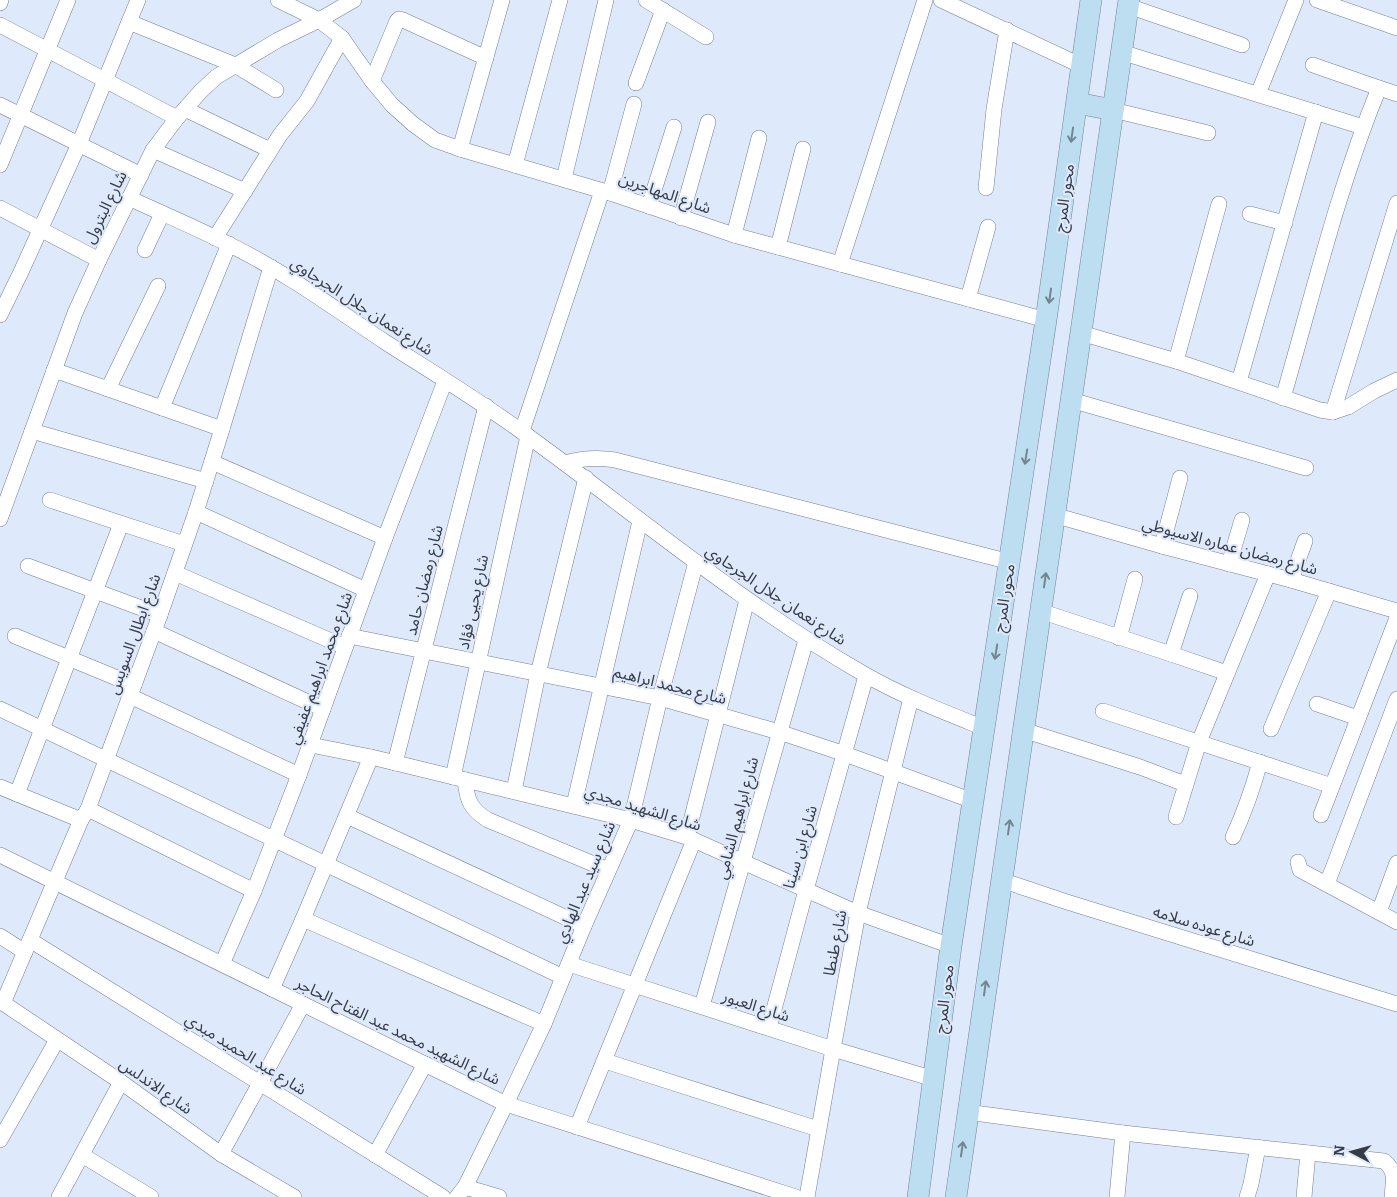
<svg xmlns="http://www.w3.org/2000/svg" width="1397" height="1197" font-family="Bitter,'Noto Sans Arabic',serif">
<style>
.lines{fill:none;stroke-linecap:round;stroke-linejoin:round}
.street-casing{stroke:#748094;stroke-width:16}
.secondary-casing{stroke:#748094;stroke-width:22}
.street{stroke:#fff;stroke-width:15}
.secondary{stroke:#bddef0;stroke-width:21}
.oneway{stroke:#738592}
.labels{text-anchor:middle;dominant-baseline:central;stroke-width:4;stroke-linejoin:round;paint-order:stroke}
.street-label{font-size:16px;fill:#363c45;stroke:#dfe9fc}
</style>
<rect width="100%" height="100%" fill="#dfe9fc"/>
<g class="lines">
<defs>
<g id="street">
<polyline points="278,0 319,20 342,38 372,81 392,105 413,124 435,140 460,149 610,193 734,235 1046,320"/>
<polyline points="646,0 706,37"/>
<polyline points="941,0 1082,66"/>
<polyline points="1317,0 1397,28"/>
<polyline points="0,3 1,0"/>
<polyline points="1128,6 1242,45"/>
<polyline points="129,22 235,65 276,90"/>
<polyline points="0,25 177,118"/>
<polyline points="1121,52 1363,127"/>
<polyline points="1313,65 1379,88"/>
<polyline points="372,81 397,21 399,19 403,20 486,58"/>
<polyline points="636,83 663,10"/>
<polyline points="1258,94 1296,0"/>
<polyline points="0,105 141,175"/>
<polyline points="185,109 270,150"/>
<polyline points="1113,110 1208,133"/>
<polyline points="460,149 502,0"/>
<polyline points="153,150 245,191"/>
<polyline points="0,165 68,0"/>
<polyline points="515,165 560,0"/>
<polyline points="564,179 606,0"/>
<polyline points="986,188 994,109 1007,30"/>
<polyline points="610,193 634,104"/>
<path d="M129,198C163,214 197,228 230,245C285,272 334,308 385,342C432,372 480,401 525,434C637,515 743,605 864,674C902,696 944,712 984,728"/>
<polyline points="649,206 674,127"/>
<polyline points="0,208 99,260"/>
<polyline points="1250,214 1285,223"/>
<polyline points="681,218 708,122"/>
<polyline points="734,235 759,138"/>
<polyline points="215,238 280,135 307,101 342,38"/>
<polyline points="778,247 803,149"/>
<polyline points="145,250 162,214"/>
<polyline points="840,264 925,0"/>
<polyline points="968,299 988,227"/>
<polyline points="0,315 21,272 79,144 138,0"/>
<polyline points="1081,333 1176,361 1320,410 1333,412 1348,407 1374,391 1397,380"/>
<polyline points="1176,361 1219,204"/>
<polyline points="54,370 222,429"/>
<polyline points="1239,382 1316,112"/>
<polyline points="108,389 158,286"/>
<path d="M1283,398C1313,294 1338,188 1379,88L1397,94"/>
<polyline points="1071,400 1306,468"/>
<polyline points="162,408 229,244"/>
<polyline points="1333,412 1397,203"/>
<polyline points="32,431 206,481"/>
<polyline points="522,431 602,191"/>
<polyline points="212,462 385,538"/>
<path d="M565,463C582,458 597,457 615,460L1010,562"/>
<polyline points="50,500 184,544"/>
<polyline points="196,512 366,590"/>
<polyline points="1054,515 1162,546 1291,580 1397,611"/>
<polyline points="0,519 75,313 99,260 153,150 177,118 200,92 216,77 278,40 319,20 354,0"/>
<polyline points="1162,546 1180,478"/>
<polyline points="1229,564 1242,520"/>
<polyline points="28,566 160,615"/>
<polyline points="175,573 345,647"/>
<polyline points="1291,580 1305,541"/>
<polyline points="1040,611 1171,654 1227,673"/>
<polyline points="154,631 323,709"/>
<polyline points="15,636 134,685"/>
<polyline points="349,636 660,698 779,732 845,754 973,801"/>
<polyline points="1119,638 1135,579"/>
<polyline points="1171,654 1190,596"/>
<polyline points="130,696 299,775"/>
<polyline points="1317,704 1358,718"/>
<polyline points="0,709 563,977"/>
<polyline points="1103,711 1332,786"/>
<polyline points="1271,729 1329,591"/>
<polyline points="1023,730 1140,767 1185,784"/>
<polyline points="311,745 371,757 631,820 687,837 858,913 951,946"/>
<polyline points="395,763 486,406"/>
<polyline points="453,777 528,436"/>
<path d="M465,780C467,800 470,809 488,820L608,870"/>
<polyline points="0,787 81,820"/>
<polyline points="514,791 538,674 586,478"/>
<polyline points="17,794 121,524"/>
<polyline points="574,805 640,521"/>
<polyline points="88,809 254,891"/>
<polyline points="1321,815 1397,618"/>
<polyline points="347,816 584,926"/>
<polyline points="1176,817 1199,742 1268,574"/>
<polyline points="687,837 747,600"/>
<path d="M1233,837C1244,813 1253,788 1260,762"/>
<polyline points="0,855 506,1104 796,1197"/>
<polyline points="1298,862 1300,870 1397,922"/>
<polyline points="1001,880 1067,902 1397,1004"/>
<polyline points="1327,884 1397,699"/>
<polyline points="1379,912 1397,863"/>
<polyline points="303,919 544,1024"/>
<polyline points="0,936 25,952"/>
<polyline points="30,940 443,1197"/>
<polyline points="222,964 254,891 299,775 385,538 445,381"/>
<polyline points="569,964 833,1049 934,1079"/>
<polyline points="272,989 303,919 371,757"/>
<polyline points="0,1001 121,1082 221,1154 294,1197"/>
<polyline points="3,1003 81,820 88,809 160,615 196,512 222,429 271,267"/>
<polyline points="702,1006 806,640"/>
<polyline points="769,1028 806,890 866,676"/>
<polyline points="605,1061 818,1129"/>
<path d="M967,1112L1123,1133L1384,1161C1397,1171 1393,1182 1392,1197"/>
<polyline points="577,1127 694,840"/>
<polyline points="0,1140 57,1040"/>
<polyline points="221,1154 260,1083 303,1004"/>
<polyline points="82,1155 151,1197"/>
<polyline points="375,1155 425,1064"/>
<polyline points="465,1187 499,1197"/>
<polyline points="59,1197 121,1082"/>
<polyline points="457,1197 465,1187 506,1104 544,1024 584,926 631,820 660,698 696,562"/>
<polyline points="807,1197 833,1049 858,913 911,698"/>
<polyline points="1117,1197 1123,1133"/>
<polyline points="1247,1197 1251,1184 1258,1147"/>
<polyline points="1304,1197 1308,1153"/>
</g>
<g id="secondary">
<polyline points="1077,103 1113,110"/>
<polyline points="918,1197 951,946 1046,320 1091,0"/>
<polyline points="956,1197 1129,0"/>
</g>
</defs>
<use href="#street" class="street-casing"/>
<use href="#secondary" class="secondary-casing"/>
<use href="#street" class="street"/>
<use href="#secondary" class="secondary"/>
</g>
<defs><path id="oneway-shaft" d="M-6 0H5M1.5-3L5.5 0L1.5 3" fill="none" stroke-width="1.6" stroke-linecap="round" stroke-linejoin="round" transform="scale(1.25)"/></defs>
<g class="oneway">
<use href="#oneway-shaft" transform="translate(1072 135) rotate(98)"/>
<use href="#oneway-shaft" transform="translate(1050 296) rotate(98)"/>
<use href="#oneway-shaft" transform="translate(1026 457) rotate(99)"/>
<use href="#oneway-shaft" transform="translate(1045 580) rotate(-82)"/>
<use href="#oneway-shaft" transform="translate(996 652) rotate(99)"/>
<use href="#oneway-shaft" transform="translate(1009 827) rotate(-82)"/>
<use href="#oneway-shaft" transform="translate(985 988) rotate(-82)"/>
<use href="#oneway-shaft" transform="translate(962 1149) rotate(-82)"/>
</g>
<g class="labels">
<g class="street-label">
<text transform="translate(665 193) rotate(19)">شارع المهاجرين</text>
<text transform="translate(1064 198) rotate(-82)">محور المرج</text>
<text transform="translate(105 207) rotate(-64)">شارع البترول</text>
<text transform="translate(362 306) rotate(33)">شارع نعمان جلال الجرجاوي</text>
<text transform="translate(1230 546) rotate(15)">شارع رمضان عماره الاسيوطي</text>
<text transform="translate(424 580) rotate(-76)">شارع رمضان حامد</text>
<text transform="translate(776 595) rotate(34)">شارع نعمان جلال الجرجاوي</text>
<text transform="translate(1004 598) rotate(-81)">محور المرج</text>
<text transform="translate(473 602) rotate(-78)">شارع يحيى فؤاد</text>
<text transform="translate(134 634) rotate(-70)">شارع ابطال السويس</text>
<text transform="translate(320 668) rotate(-70)">شارع محمد ابراهيم عفيفي</text>
<text transform="translate(670 685) rotate(14)">شارع محمد ابراهيم</text>
<text transform="translate(643 808) rotate(17)">شارع الشهيد مجدي</text>
<text transform="translate(737 818) rotate(-75)">شارع ابراهيم الشامي</text>
<text transform="translate(800 847) rotate(-74)">شارع ابن سينا</text>
<text transform="translate(585 882) rotate(-67)">شارع سيد عبد الهادي</text>
<text transform="translate(1204 926) rotate(17)">شارع عوده سلامه</text>
<text transform="translate(835 943) rotate(-79)">شارع طنطا</text>
<text transform="translate(944 999) rotate(-83)">محور المرج</text>
<text transform="translate(756 1006) rotate(18)">شارع العبور</text>
<text transform="translate(398 1031) rotate(26)">شارع الشهيد محمد عبد الفتاح الحاجر</text>
<text transform="translate(246 1054) rotate(32)">شارع عبد الحميد مبدي</text>
<text transform="translate(156 1086) rotate(35)">شارع الاندلس</text>
</g>
</g>
<g transform="translate(1352 1152) rotate(276)" stroke="#dfe9fc" stroke-width="4" paint-order="stroke">
<path d="M0-4L9 19L0 12L-9 19Z" fill="#363c45"/>
<text y="-8" font-size="14" font-weight="bold" text-anchor="middle" fill="#363c45">N</text>
</g>
</svg>
